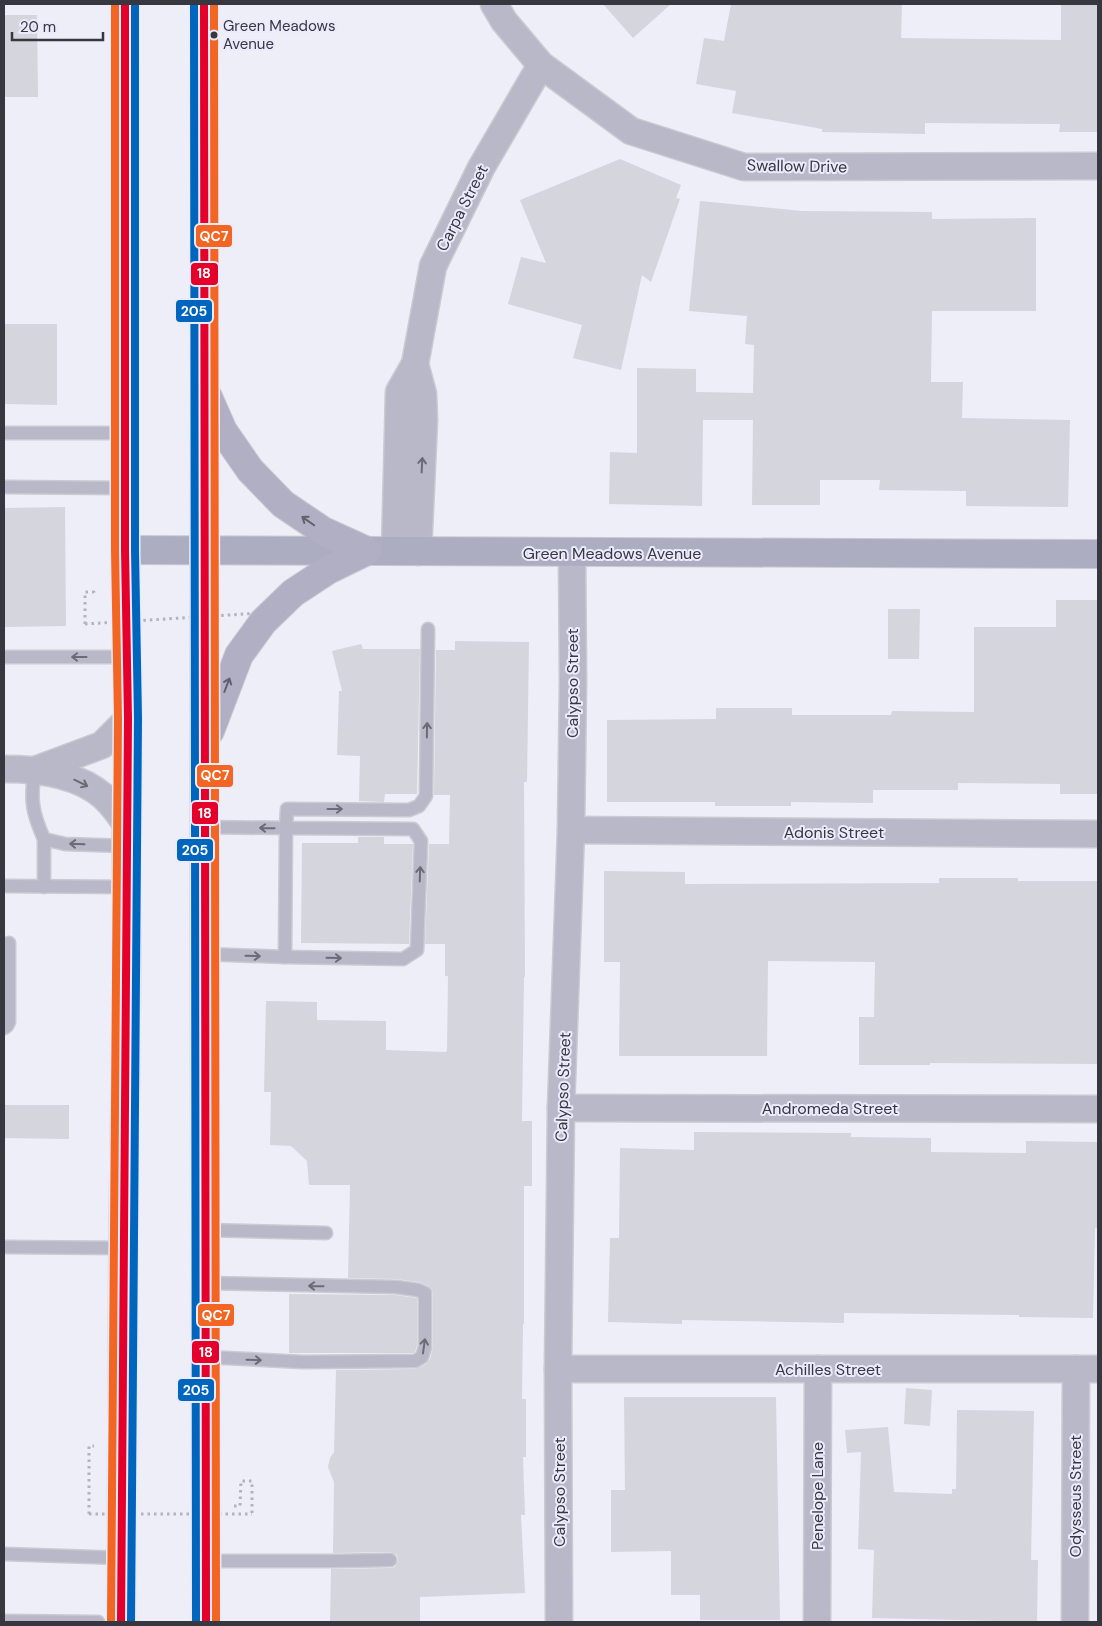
<svg xmlns="http://www.w3.org/2000/svg" width="1102" height="1626" font-family="'DM Sans',sans-serif">
<style>
.building{fill:#d5d5dd}
.lines{fill:none;stroke-linecap:round;stroke-linejoin:round}
.lane-casing{stroke:#cacad2;stroke-width:15}
.street-casing{stroke:#cacad2;stroke-width:29}
.secondary-casing{stroke:#cacad2;stroke-width:30}
.primary-casing{stroke:#cacad2;stroke-width:30}
.path{stroke:#b2b2c0;stroke-width:3;stroke-dasharray:2.5 4;stroke-linecap:butt}
.lane{stroke:#b8b8c8;stroke-width:12}
.street{stroke:#b8b8c8;stroke-width:26}
.secondary{stroke:#adadc2;stroke-width:28}
.primary{stroke:#b0afc3;stroke-width:28}
.path-bridge{stroke:#b2b2c0;stroke-width:3;stroke-dasharray:2.5 4;stroke-linecap:butt}
.bus-1-casing{stroke:#eaebfc;stroke-width:11}
.bus-2-casing{stroke:#eaebfc;stroke-width:11}
.bus-3-casing{stroke:#eaebfc;stroke-width:11}
.bus-1{stroke:#e4002b;stroke-width:8}
.bus-2{stroke:#0065bd;stroke-width:8}
.bus-3{stroke:#f26522;stroke-width:8}
.oneway{stroke:#6b6b76}
.oneway2{stroke:#61616d}
.bus-dot{fill:#37373f;stroke:#eaebfc;stroke-width:2}
.labels{text-anchor:middle;dominant-baseline:central;stroke-width:4;stroke-linejoin:round;paint-order:stroke}
.bus-label{font-size:15px;fill:#37373f;stroke:#eaebfc;text-anchor:start}
.street-label{font-size:16px;fill:#37373f;stroke:#eaebfc}
.line-badge{stroke:#eaebfc;stroke-width:2}
.badge-label{font-size:14px;text-anchor:middle;font-weight:bold;fill:#fff}
</style>
<rect width="100%" height="100%" fill="#eeeef8"/>
<g class="building">
<polygon points="603,4 671,4 633,38"/>
<polygon points="731,4 902,4 901,38 1061,40 1061,4 1098,4 1098,132 1059,132 1060,124 925,123 925,134 822,132 822,129 732,113 736,91 696,84 704,38 724,41"/>
<polygon points="4,15 37,15 38,97 4,97"/>
<polygon points="620,159 681,185 676,198 680,199 651,282 642,275 621,370 573,358 582,325 508,304 521,257 546,263 520,200"/>
<polygon points="700,201 802,211 932,212 932,219 1036,218 1036,311 932,311 931,382 963,382 962,418 1070,420 1068,507 966,506 966,491 879,490 880,480 820,480 820,505 752,505 753,420 703,420 702,506 609,504 610,452 637,453 637,368 696,369 696,392 753,393 754,345 745,344 747,316 689,311"/>
<polygon points="4,324 57,324 57,405 4,404"/>
<polygon points="65,507 66,626 4,627 4,508"/>
<polygon points="1056,600 1098,600 1098,794 1060,794 1060,784 958,783 958,790 873,790 873,803 791,802 791,806 715,806 715,802 607,802 607,720 716,719 716,708 792,708 792,715 891,715 892,711 974,712 974,627 1056,627"/>
<polygon points="888,609 920,609 919,659 888,659"/>
<polygon points="455,641 529,642 527,782 524,782 525,977 524,977 522,1121 532,1121 532,1186 524,1186 524,1324 523,1324 522,1399 526,1399 526,1457 523,1457 525,1515 521,1515 525,1593 420,1597 420,1622 330,1622 331,1569 390,1568 395,1567 398,1560 397,1555 390,1552 333,1553 334,1482 328,1467 330,1458 334,1452 336,1370 415,1369 426,1364 430,1359 433,1347 433,1293 432,1289 429,1286 419,1282 396,1279 348,1278 350,1185 309,1185 307,1161 291,1146 270,1145 271,1092 264,1092 266,1001 317,1002 317,1020 386,1021 386,1050 446,1052 447,1050 448,976 445,976 445,944 425,944 429,844 449,844 450,795 434,795 436,650 455,650"/>
<polygon points="361,644 363,649 420,649 417,794 385,794 384,802 359,801 360,756 337,755 339,691 342,691 332,651"/>
<polygon points="358,837 384,837 384,844 413,844 409,944 301,943 302,843 358,843"/>
<polygon points="604,871 685,872 685,884 939,883 939,878 1018,878 1018,881 1098,881 1098,1064 930,1063 930,1065 859,1065 859,1017 874,1017 875,962 768,961 767,1056 619,1056 620,962 604,962"/>
<polygon points="4,1105 69,1105 69,1139 4,1138"/>
<polygon points="694,1132 851,1133 851,1137 931,1138 931,1152 1026,1153 1026,1141 1098,1142 1097,1228 1095,1228 1093,1318 1019,1317 1019,1315 844,1313 844,1323 682,1320 682,1324 608,1322 610,1238 619,1238 620,1148 694,1150"/>
<polygon points="289,1294 395,1295 417,1298 417,1346 415,1352 413,1353 289,1353"/>
<polygon points="906,1388 932,1390 930,1426 904,1424"/>
<polygon points="624,1397 776,1397 780,1620 700,1620 700,1595 671,1595 671,1551 611,1552 611,1490 625,1490"/>
<polygon points="957,1410 1034,1411 1031,1560 1038,1560 1037,1622 872,1618 874,1550 858,1549 861,1452 847,1453 845,1430 888,1427 894,1492 952,1494 952,1489 956,1489"/>
</g>
<g class="lines">
<defs>
<g id="lane">
<polyline points="4,433 125,433"/>
<polyline points="4,487 125,488"/>
<polyline points="4,657 127,657"/>
<path d="M35,770C30,799 32,812 44,839L65,844L126,846"/>
<polyline points="204,827 286,828 285,957 204,954"/>
<polyline points="4,886 127,887"/>
<polyline points="44,887 44,839"/>
<polyline points="285,957 403,959 417,950 421,841 413,829 286,828 287,809 409,810 419,806 426,796 428,629"/>
<polyline points="4,1028 7,1026 9,1022 9,943"/>
<polyline points="205,1230 326,1233"/>
<polyline points="4,1247 123,1248"/>
<polyline points="205,1283 396,1287 418,1290 425,1293 425,1347 422,1357 415,1361 303,1362 206,1357"/>
<polyline points="4,1554 122,1558"/>
<polyline points="206,1561 334,1561 390,1560"/>
<polyline points="4,1621 98,1622"/>
</g>
<g id="street">
<polyline points="494,4 504,21 541,65 631,131 744,167 1098,166"/>
<polyline points="415,364 423,394 424,420 418,552"/>
<polyline points="395,551 399,392 415,364 433,266 481,168 541,65"/>
<path d="M4,769C37,769 76,773 103,796C113,805 120,815 127,826"/>
<polyline points="35,770 102,745 128,719"/>
<polyline points="571,830 1098,834"/>
<polyline points="561,1108 1098,1109"/>
<polyline points="558,1369 1098,1369"/>
<polyline points="559,1622 558,1369 561,1108 571,830 573,681 572,553"/>
<polyline points="817,1622 818,1369"/>
<polyline points="1075,1622 1076,1369"/>
</g>
<polyline id="secondary" points="125,550 1098,554"/>
<g id="primary">
<polyline points="204,4 204,747 206,1622"/>
<polyline points="208,397 223,431 250,470 283,504 323,531 367,551"/>
<polyline points="210,731 239,655 263,622 293,593 328,570 367,551"/>
<polyline points="121,1622 123,1248 127,941 126,846 128,719 125,550 125,4"/>
</g>
</defs>
<use href="#lane" class="lane-casing"/>
<use href="#street" class="street-casing"/>
<use href="#secondary" class="secondary-casing"/>
<use href="#primary" class="primary-casing"/>
<g class="path">
<polyline points="85,624 85,592 94,592 94,595"/>
<polyline points="234,1506 240,1506 241,1481 252,1481 252,1514"/>
<polyline points="89,1514 89,1446 94,1446"/>
</g>
<use href="#lane" class="lane"/>
<use href="#street" class="street"/>
<use href="#secondary" class="secondary"/>
<use href="#primary" class="primary"/>
<g class="path-bridge">
<polyline points="85,624 293,611"/>
<polyline points="89,1514 252,1514"/>
</g>
<defs>
<g id="bus-1">
<polyline points="204,4 206,1622"/>
<polyline points="121,1622 128,719 125,550 125,4"/>
</g>
<g id="bus-2">
<polyline points="194,4 196,1622"/>
<polyline points="131,1622 138,719 135,550 135,4"/>
</g>
<g id="bus-3">
<polyline points="214,4 216,1622"/>
<polyline points="111,1622 118,719 115,550 115,4"/>
</g>
</defs>
<use href="#bus-1" class="bus-1-casing"/>
<use href="#bus-2" class="bus-2-casing"/>
<use href="#bus-3" class="bus-3-casing"/>
<use href="#bus-1" class="bus-1"/>
<use href="#bus-2" class="bus-2"/>
<use href="#bus-3" class="bus-3"/>
</g>
<defs><path id="oneway-shaft" d="M-6 0H5M1.5-3L5.5 0L1.5 3" fill="none" stroke-width="1.6" stroke-linecap="round" stroke-linejoin="round" transform="scale(1.25)"/></defs>
<g class="oneway">
<use href="#oneway-shaft" transform="translate(422 465) rotate(-87)"/>
<use href="#oneway-shaft" transform="translate(79 657) rotate(-180)"/>
<use href="#oneway-shaft" transform="translate(427 730) rotate(-89)"/>
<use href="#oneway-shaft" transform="translate(81 783) rotate(26)"/>
<use href="#oneway-shaft" transform="translate(335 809)"/>
<use href="#oneway-shaft" transform="translate(267 828) rotate(-179)"/>
<use href="#oneway-shaft" transform="translate(77 844) rotate(-178)"/>
<use href="#oneway-shaft" transform="translate(420 874) rotate(-88)"/>
<use href="#oneway-shaft" transform="translate(253 956) rotate(2)"/>
<use href="#oneway-shaft" transform="translate(334 958) rotate(1)"/>
<use href="#oneway-shaft" transform="translate(316 1286) rotate(-179)"/>
<use href="#oneway-shaft" transform="translate(424 1346) rotate(-82)"/>
<use href="#oneway-shaft" transform="translate(254 1360) rotate(2)"/>
</g>
<g class="oneway2">
<use href="#oneway-shaft" transform="translate(308 521) rotate(-145)"/>
<use href="#oneway-shaft" transform="translate(227 685) rotate(-69)"/>
</g>
<circle class="bus-dot" cx="214" cy="35" r="4.5"/>
<g class="labels">
<g class="bus-label">
<text x="223" y="26">Green Meadows<tspan x="223" dy="18">Avenue</tspan></text>
</g>
<g class="street-label">
<text transform="translate(797 166) rotate(1)">Swallow Drive</text>
<text transform="translate(462 208) rotate(-63)">Carpa Street</text>
<text x="612" y="553">Green Meadows Avenue</text>
<text transform="translate(572 683) rotate(-90)">Calypso Street</text>
<text x="834" y="832">Adonis Street</text>
<text transform="translate(563 1087) rotate(-88)">Calypso Street</text>
<text x="830" y="1108">Andromeda Street</text>
<text x="828" y="1369">Achilles Street</text>
<text transform="translate(559 1492) rotate(-90)">Calypso Street</text>
<text transform="translate(817 1496) rotate(-90)">Penelope Lane</text>
<text transform="translate(1075 1496) rotate(-90)">Odysseus Street</text>
</g>
</g>
<g class="line-badge">
<rect x="195" y="224" width="38" height="24" rx="5" fill="#f26522"/>
<rect x="190" y="262" width="29" height="24" rx="5" fill="#e4002b"/>
<rect x="175" y="299" width="38" height="24" rx="5" fill="#0065bd"/>
<rect x="196" y="764" width="38" height="24" rx="5" fill="#f26522"/>
<rect x="191" y="801" width="28" height="24" rx="5" fill="#e4002b"/>
<rect x="176" y="838" width="38" height="24" rx="5" fill="#0065bd"/>
<rect x="197" y="1303" width="38" height="24" rx="5" fill="#f26522"/>
<rect x="191" y="1340" width="29" height="24" rx="5" fill="#e4002b"/>
<rect x="177" y="1378" width="38" height="24" rx="5" fill="#0065bd"/>
</g>
<g class="badge-label">
<text x="214" y="241">QC7</text>
<text x="204" y="278">18</text>
<text x="194" y="316">205</text>
<text x="215" y="780">QC7</text>
<text x="205" y="818">18</text>
<text x="195" y="855">205</text>
<text x="216" y="1320">QC7</text>
<text x="206" y="1357">18</text>
<text x="196" y="1395">205</text>
</g>
<rect width="1102" height="1626" fill="none" stroke="#37373f" stroke-width="10"/>
<path d="M12 32v8h91v-8" fill="none" stroke="#37373f" stroke-width="2.5"/>
<text x="20" y="32" font-size="15" fill="#37373f" stroke="#eaebfc" stroke-width="4" paint-order="stroke">20 m</text>
</svg>
